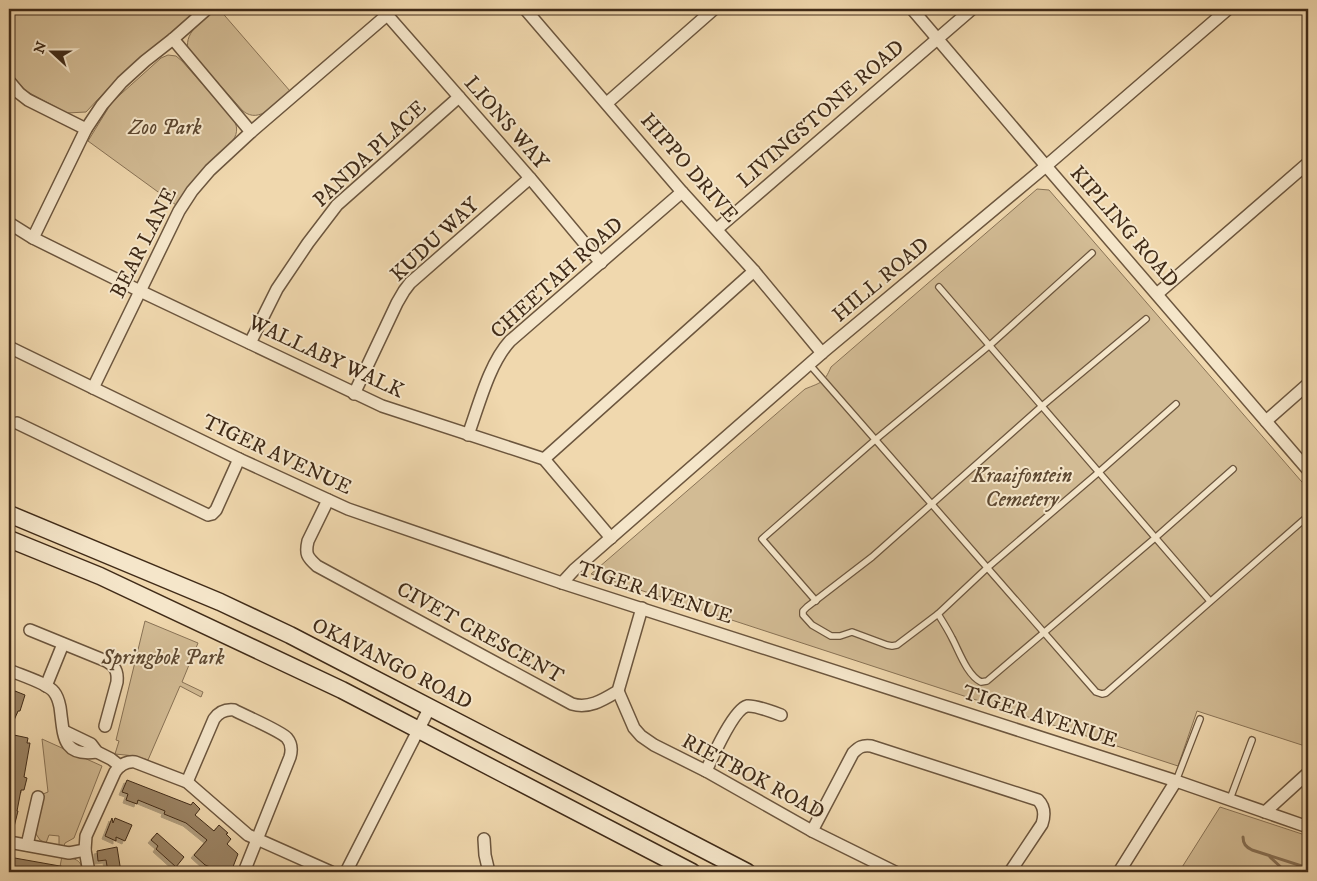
<svg xmlns="http://www.w3.org/2000/svg" width="1317" height="881" font-family="'IM FELL DW Pica',serif">
<style>
.green{fill:#d2bb94;stroke:#897356}
.lines{fill:none;stroke-linecap:round;stroke-linejoin:round}
.stream{stroke:#866f53;stroke-width:3}
.building{fill:#9c8566;stroke:#402b18;filter:url(#shadow)}
.service-casing{stroke:#6c563e;stroke-width:8}
.minor-casing{stroke:#6c563e;stroke-width:14}
.secondary-casing{stroke:#402b18;stroke-width:19}
.service{stroke:#f5e6ca;stroke-width:5.5}
.minor{stroke:#f5e6ca;stroke-width:11}
.secondary{stroke:#f5e6ca;stroke-width:16}
.labels{text-anchor:middle;dominant-baseline:central;stroke-width:4;stroke-linejoin:round;paint-order:stroke}
.street-label{font-size:21px;fill:#402b18;stroke:#f5e6ca}
.park-label{font-size:21px;font-style:italic;fill:#5d4831;stroke:#f5e6ca}
</style>
<defs>
<filter id="shadow"><feDropShadow dx="-3" dy="3" stdDeviation="0" flood-color="#0004"/></filter>
</defs>
<rect width="100%" height="100%" fill="#f0d8ae"/>
<filter id="stains"><feTurbulence type="fractalNoise" baseFrequency=".004" numOctaves="4"/><feColorMatrix values="0 0 0 0 .2 0 0 0 0 .09 0 0 0 0 .02 0 0 0 .5 -.17"/></filter>
<radialGradient id="worn" r=".72"><stop offset=".6" stop-color="#630" stop-opacity="0"/><stop offset="1" stop-color="#630" stop-opacity=".3"/></radialGradient>
<g class="green">
<polygon points="9,9 198,9 115,81 86,112 67,113 26,91 9,72"/>
<path d="M217,9H219L290,91C277,102 260,125 243,111L188,49C184,31 205,19 217,9Z"/>
<path d="M168,55L176,56L182,61L232,118C238,125 238,133 233,140L201,172L176,205L88,141L112,102L161,58Z"/>
<path d="M1037,189L1049,190L1308,489V747L1197,711L1178,766L591,574L805,389C822,382 824,383 831,367Z"/>
<polygon points="145,621 198,643 182,682 203,692 201,697 180,686 148,760 135,756 115,754 119,741 116,740"/>
<polygon points="42,739 102,766 74,838 65,843 64,846 59,846 59,836 49,835 46,843 40,840 36,834 43,794 48,792"/>
<polygon points="1220,807 1308,836 1308,872 1179,872"/>
<path d="M62,856C74,859 81,858 83,872H59Z"/>
</g>
<g class="lines">
<g class="stream">
<path d="M1243,837C1243,844 1246,847 1252,850L1308,868"/>
<polyline points="1270,857 1286,872"/>
</g>
</g>
<g class="building">
<polygon points="15,691 25,695 20,711 18,711 9,732 9,709"/>
<polygon points="14,735 28,738 27,743 30,743 24,777 27,778 24,790 21,790 17,811 18,811 13,831 9,831 9,737 14,738"/>
<polygon points="127,780 191,805 193,802 200,809 195,815 214,831 219,825 228,833 226,834 231,839 227,844 238,854 231,872 224,872 205,865 194,855 207,840 186,823 164,814 165,811 138,800 137,804 126,800 128,794 122,792"/>
<polygon points="112,818 113,823 115,818 132,825 125,841 116,837 116,841 105,836"/>
<polygon points="157,833 184,857 176,867 156,849 158,846 151,840"/>
<polygon points="117,847 121,872 108,872 106,860 98,861 97,851"/>
<polygon points="9,857 71,868 71,872 13,872 13,868 9,867"/>
</g>
<g class="lines">
<defs>
<g id="service">
<polyline points="939,287 1210,601"/>
<polyline points="1146,319 1042,406 872,557 807,607 803,611 803,615 812,625 831,636 840,636 852,632 887,645 892,646 897,645 938,614 987,568 1099,472 1176,404"/>
<polyline points="810,365 1096,692 1102,694 1106,693 1308,516"/>
<polyline points="816,601 762,539 875,440 990,345 1092,253"/>
<path d="M938,614C943,622 948,630 952,638C959,651 967,675 981,682L987,681L1155,538L1233,469"/>
<polyline points="1176,781 1200,719"/>
<polyline points="1230,799 1252,740"/>
</g>
<g id="minor">
<polyline points="382,9 530,178 601,263"/>
<polyline points="525,9 682,192 754,271 822,353"/>
<polyline points="912,9 1046,166 1308,470"/>
<polyline points="173,39 251,132"/>
<polyline points="9,81 19,93 28,100 86,129"/>
<polyline points="607,103 714,9"/>
<polyline points="9,223 33,238 140,291 382,406 544,459 611,538"/>
<polyline points="717,229 972,9"/>
<polyline points="33,238 86,129 102,105 122,82 145,61 173,39 207,9"/>
<polyline points="1157,294 1308,163"/>
<polyline points="250,343 277,289 308,243 337,205 459,97"/>
<polyline points="9,347 239,459 348,509 562,583 1176,781 1308,827"/>
<polyline points="93,388 179,211 192,191 210,170 251,132 387,15"/>
<polyline points="354,394 397,303 404,291 410,283 530,178"/>
<polyline points="1266,421 1308,384"/>
<polyline points="17,423 208,515 212,514 216,510 239,459"/>
<path d="M468,435C479,405 489,364 510,341L682,192"/>
<polyline points="544,459 754,271"/>
<path d="M328,500L308,541C305,554 307,557 317,566L572,704C589,709 603,700 618,691L642,608"/>
<polyline points="562,583 574,570 822,353 1046,166 1228,9"/>
<path d="M30,630L106,661C115,666 118,671 117,682L105,726"/>
<path d="M9,670C20,675 47,683 54,692C58,697 59,702 60,707C64,735 61,757 97,752"/>
<polyline points="46,686 63,644"/>
<polyline points="618,691 634,728 641,736 654,745 706,771 812,831 895,872"/>
<polyline points="64,731 91,744 97,752 111,759 120,766"/>
<path d="M706,771C712,758 734,709 747,706C755,705 773,712 781,715"/>
<path d="M187,782L214,719C219,712 225,709 234,710C245,716 281,731 287,738C292,744 292,750 290,757L244,872"/>
<polyline points="1265,812 1308,773"/>
<path d="M812,831L853,753C859,747 862,745 871,746L1038,800C1045,807 1045,815 1042,824L1010,872"/>
<polyline points="484,839 485,855 489,872"/>
<polyline points="9,842 69,853 85,850"/>
<polyline points="27,845 38,797"/>
<path d="M89,872L85,850L86,836L115,772C120,765 126,761 135,762L187,782L248,835L331,872"/>
<polyline points="346,872 430,707"/>
<polyline points="1119,872 1176,781"/>
</g>
<g id="secondary">
<polyline points="9,514 220,602 290,635 747,872"/>
<polyline points="9,539 100,576 342,690 692,872"/>
</g>
</defs>
<use href="#service" class="service-casing"/>
<use href="#minor" class="minor-casing"/>
<use href="#secondary" class="secondary-casing"/>
<use href="#service" class="service"/>
<use href="#minor" class="minor"/>
<use href="#secondary" class="secondary"/>
</g>
<g class="labels">
<g class="street-label">
<text transform="translate(821 114) rotate(-41)">LIVINGSTONE ROAD</text>
<text transform="translate(506 123) rotate(49)">LIONS WAY</text>
<text transform="translate(370 154) rotate(-43)">PANDA PLACE</text>
<text transform="translate(689 168) rotate(49)">HIPPO DRIVE</text>
<text transform="translate(1124 227) rotate(49)">KIPLING ROAD</text>
<text transform="translate(435 240) rotate(-43)">KUDU WAY</text>
<text transform="translate(144 243) rotate(-63)">BEAR LANE</text>
<text transform="translate(557 278) rotate(-42)">CHEETAH ROAD</text>
<text transform="translate(881 280) rotate(-40)">HILL ROAD</text>
<text transform="translate(326 357) rotate(25)">WALLABY WALK</text>
<text transform="translate(277 455) rotate(25)">TIGER AVENUE</text>
<text transform="translate(655 593) rotate(18)">TIGER AVENUE</text>
<text transform="translate(480 633) rotate(29)">CIVET CRESCENT</text>
<text transform="translate(392 664) rotate(27)">OKAVANGO ROAD</text>
<text transform="translate(1040 717) rotate(18)">TIGER AVENUE</text>
<text transform="translate(753 777) rotate(28)">RIETBOK ROAD</text>
</g>
<g class="park-label">
<text x="165" y="128">Zoo Park</text>
<text x="1022" y="476">Kraaifontein<tspan x="1022" dy="24">Cemetery</tspan></text>
<text x="163" y="658">Springbok Park</text>
</g>
</g>
<rect width="1317" height="881" fill="none" stroke="#f0d8ae" stroke-width="30"/>
<rect x="10" y="10" width="1297" height="861" fill="none" stroke="#402b18" stroke-width="2.5"/>
<rect x="15" y="15" width="1287" height="851" fill="none" stroke="#402b18"/>
<g transform="translate(52 52) rotate(291)" stroke="#f5e6ca" stroke-width="4" paint-order="stroke">
<path d="M0-4L9 19L0 12L-9 19Z" fill="#402b18"/>
<text y="-8" font-size="14" font-weight="bold" text-anchor="middle" fill="#402b18">N</text>
</g>
<rect width="100%" height="100%" filter="url(#stains)"/>
<rect width="100%" height="100%" fill="url(#worn)"/>
</svg>
